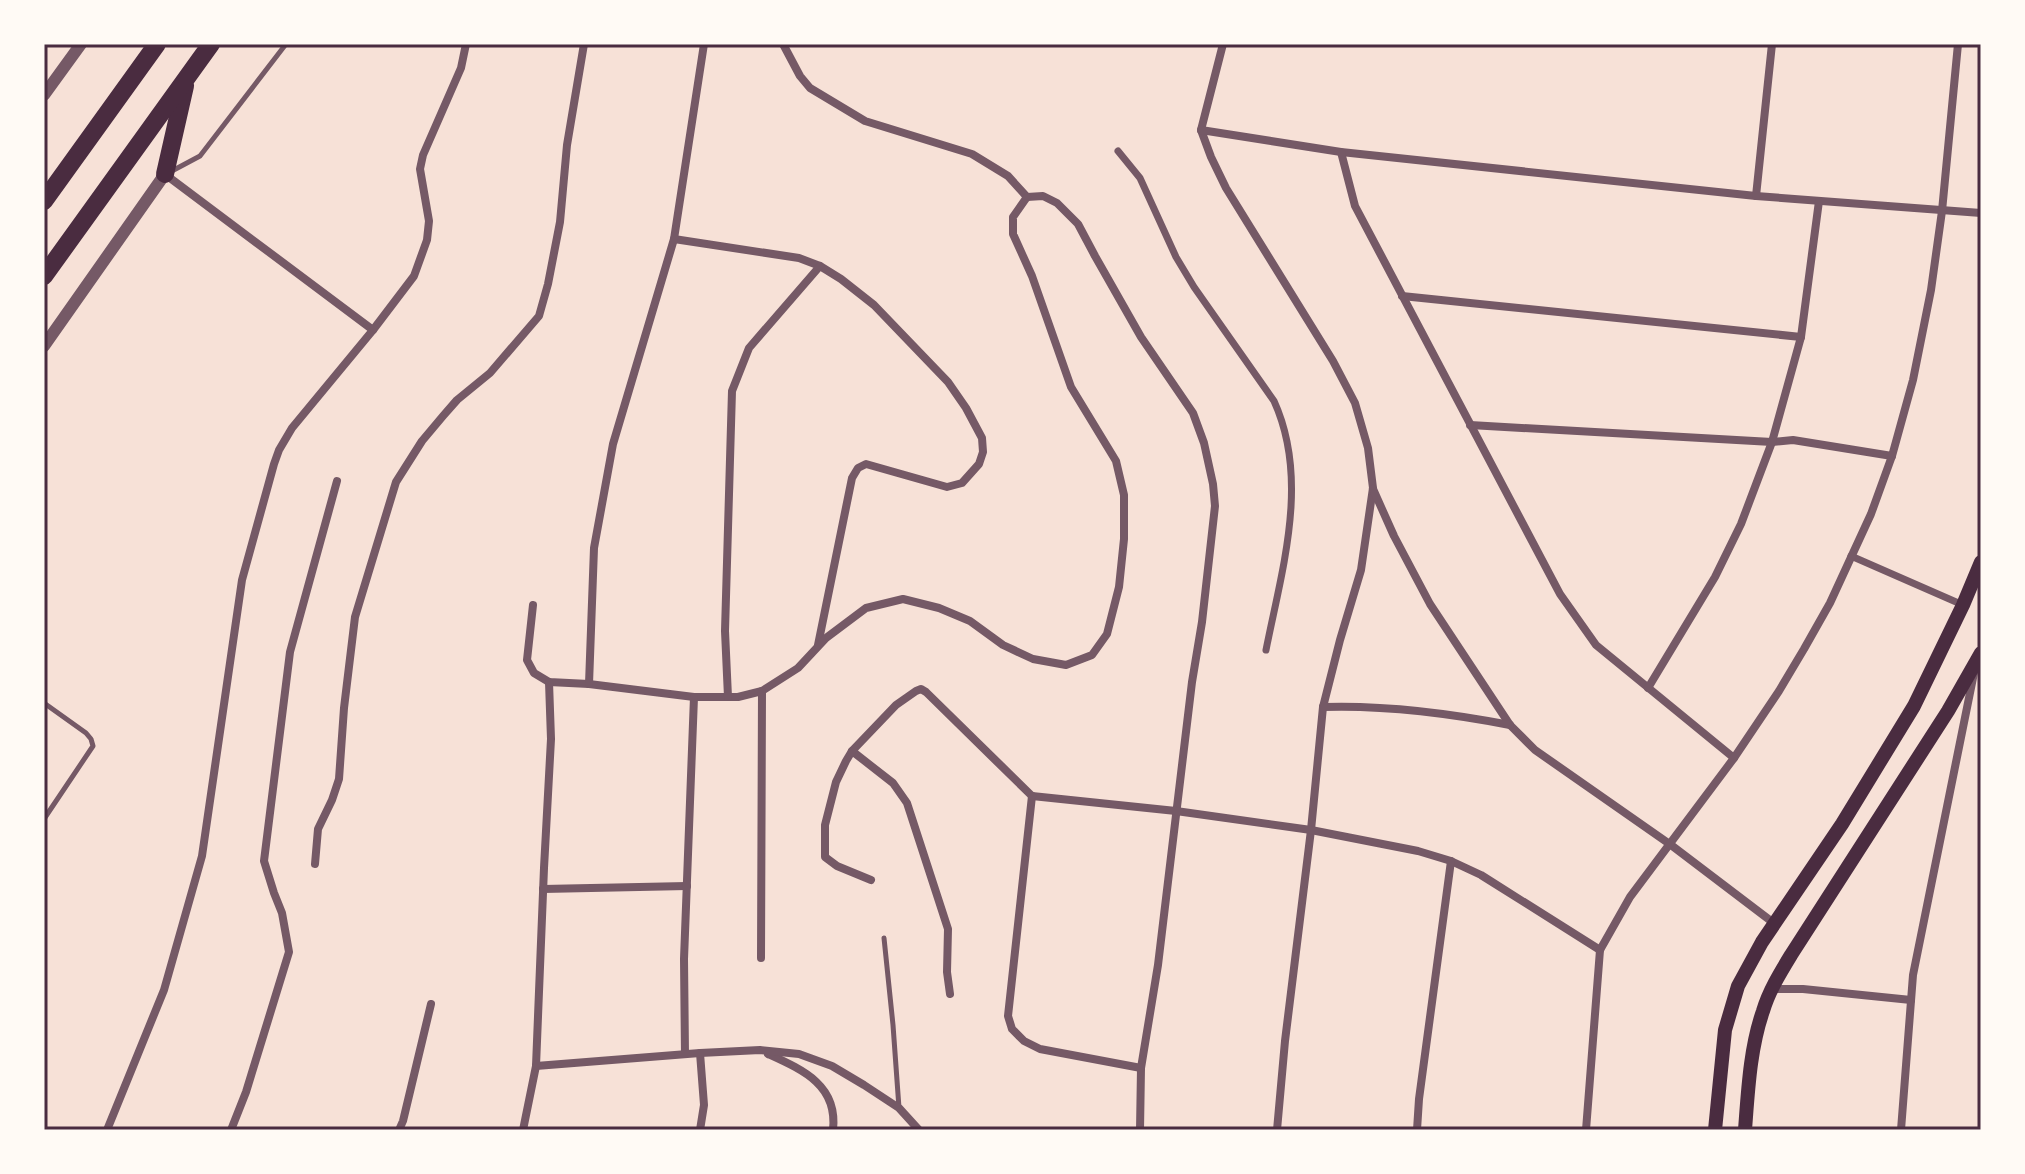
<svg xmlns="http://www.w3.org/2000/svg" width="2025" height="1174" font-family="'PT Sans Narrow',sans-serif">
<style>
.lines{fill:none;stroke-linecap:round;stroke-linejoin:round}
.service{stroke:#755966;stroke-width:5}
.pedestrian{stroke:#755966;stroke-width:7}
.minor{stroke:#755966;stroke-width:8}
.tertiary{stroke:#755966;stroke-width:12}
.secondary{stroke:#4a2c40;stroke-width:14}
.motorway{stroke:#4a2c40;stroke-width:18}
.neatline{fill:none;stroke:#4a2c40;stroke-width:3}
</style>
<rect width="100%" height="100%" fill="#f7e1d7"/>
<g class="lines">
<g class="service">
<polyline points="170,172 200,156 286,44"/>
<polyline points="44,703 86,733 91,739 93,746 44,819"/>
<polyline points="884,938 893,1025 899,1108"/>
</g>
<g class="pedestrian">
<path d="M1118,151L1140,178L1176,257L1194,287L1274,401C1310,480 1282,569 1266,650"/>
<polyline points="1851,556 1963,605"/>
</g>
<g class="minor">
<polyline points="783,44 800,76 810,88 865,121 972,154 1008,176 1027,197"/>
<polyline points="1223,44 1201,130 1211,157 1226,188 1333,361 1355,403 1368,448 1373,488 1361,570 1340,640 1323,707 1311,830 1285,1041 1277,1130"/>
<polyline points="1201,130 1341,152 1756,196 1981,213"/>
<polyline points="1341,152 1355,206 1560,594 1596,645 1734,758"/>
<polyline points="166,175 373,330"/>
<polyline points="1756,196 1772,44"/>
<polyline points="1027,197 1043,196 1057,203 1078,224 1095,256 1141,337 1193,413 1204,443 1213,484 1215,506 1202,622 1192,682 1158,965 1141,1068 1140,1130"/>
<polyline points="674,239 799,258 820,266 841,279 874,305 948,382 966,408 982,438 983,452 979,464 962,483 947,487 866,464 858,468 852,478 818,645"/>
<polyline points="1402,296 1801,337"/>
<polyline points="1470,425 1772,442 1793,440 1892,456"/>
<polyline points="1373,489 1394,536 1430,604 1510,725 1535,750 1671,845 1775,924"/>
<polyline points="533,605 527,660 534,673 549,682 589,684 694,697 738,697 762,691 798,668 826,638 866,608 903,599 939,608 970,621 1003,645 1033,659 1066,665 1092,655 1107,634 1119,587 1124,539 1124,495 1116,461 1071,387 1032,276 1013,234 1013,217 1027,197"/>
<polyline points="589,684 594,548 613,444 674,239 704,44"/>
<polyline points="1648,688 1715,577 1741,524 1772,442 1801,337 1819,201"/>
<polyline points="728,697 725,631 732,391 749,348 820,266"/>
<path d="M1323,707C1385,705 1448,713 1510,725"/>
<polyline points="852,751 893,783 907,803 948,929 947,972 950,994"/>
<polyline points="1032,796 1176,811 1311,830 1418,851 1451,861 1481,875 1600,950"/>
<polyline points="1032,796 1008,1016 1012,1029 1024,1041 1040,1049 1141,1068"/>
<polyline points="315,864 318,829 332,800 339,779 344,708 355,617 396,482 422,441 443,416 457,400 490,373 539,316 548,284 560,222 567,145 584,44"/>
<polyline points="871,880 837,866 825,857 825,825 836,782 846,761 852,751 896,705 916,691 921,689 926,692 1032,796"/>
<polyline points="543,889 687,886"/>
<polyline points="761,958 762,691"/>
<polyline points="1772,989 1803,989 1911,1000"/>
<polyline points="700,1053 704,1105 700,1130"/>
<polyline points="685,1054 684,959 694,697"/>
<path d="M768,1054C803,1070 838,1085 833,1130"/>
<polyline points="536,1066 700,1053 760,1050 799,1054 832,1066 864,1085 899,1108 919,1130"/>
<polyline points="107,1130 164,990 202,856 242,580 274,464 279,450 292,428 373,330 414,276 427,240 429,221 420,169 423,155 461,68 466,44"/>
<polyline points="231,1130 246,1092 289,952 282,913 274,893 264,861 290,652 337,481"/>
<polyline points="399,1130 403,1121 431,1004"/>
<polyline points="523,1130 536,1066 544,868 551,739 549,682"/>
<polyline points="1417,1130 1419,1099 1451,861"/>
<polyline points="1586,1130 1600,950 1630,897 1734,758 1779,691 1804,649 1830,603 1871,514 1892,456 1913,380 1931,290 1942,211 1958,44"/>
<polyline points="1901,1130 1913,975 1974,673"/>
</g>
<g class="tertiary">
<polyline points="44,95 81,44"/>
<polyline points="44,346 165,174"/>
</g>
<g class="secondary">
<polyline points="1715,1130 1725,1030 1738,986 1762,942 1842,824 1914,706 1963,605 1981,562"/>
<path d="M1745,1130C1748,1091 1750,1048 1763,1011C1769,991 1780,973 1791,955L1948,711L1981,653"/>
</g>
<g class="motorway">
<polyline points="165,174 185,86"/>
<polyline points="44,201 157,44"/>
<polyline points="44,276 211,44"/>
</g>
</g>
<rect width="2025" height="1174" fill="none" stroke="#fffaf5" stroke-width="92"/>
<rect x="46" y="46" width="1933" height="1082" class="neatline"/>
</svg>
